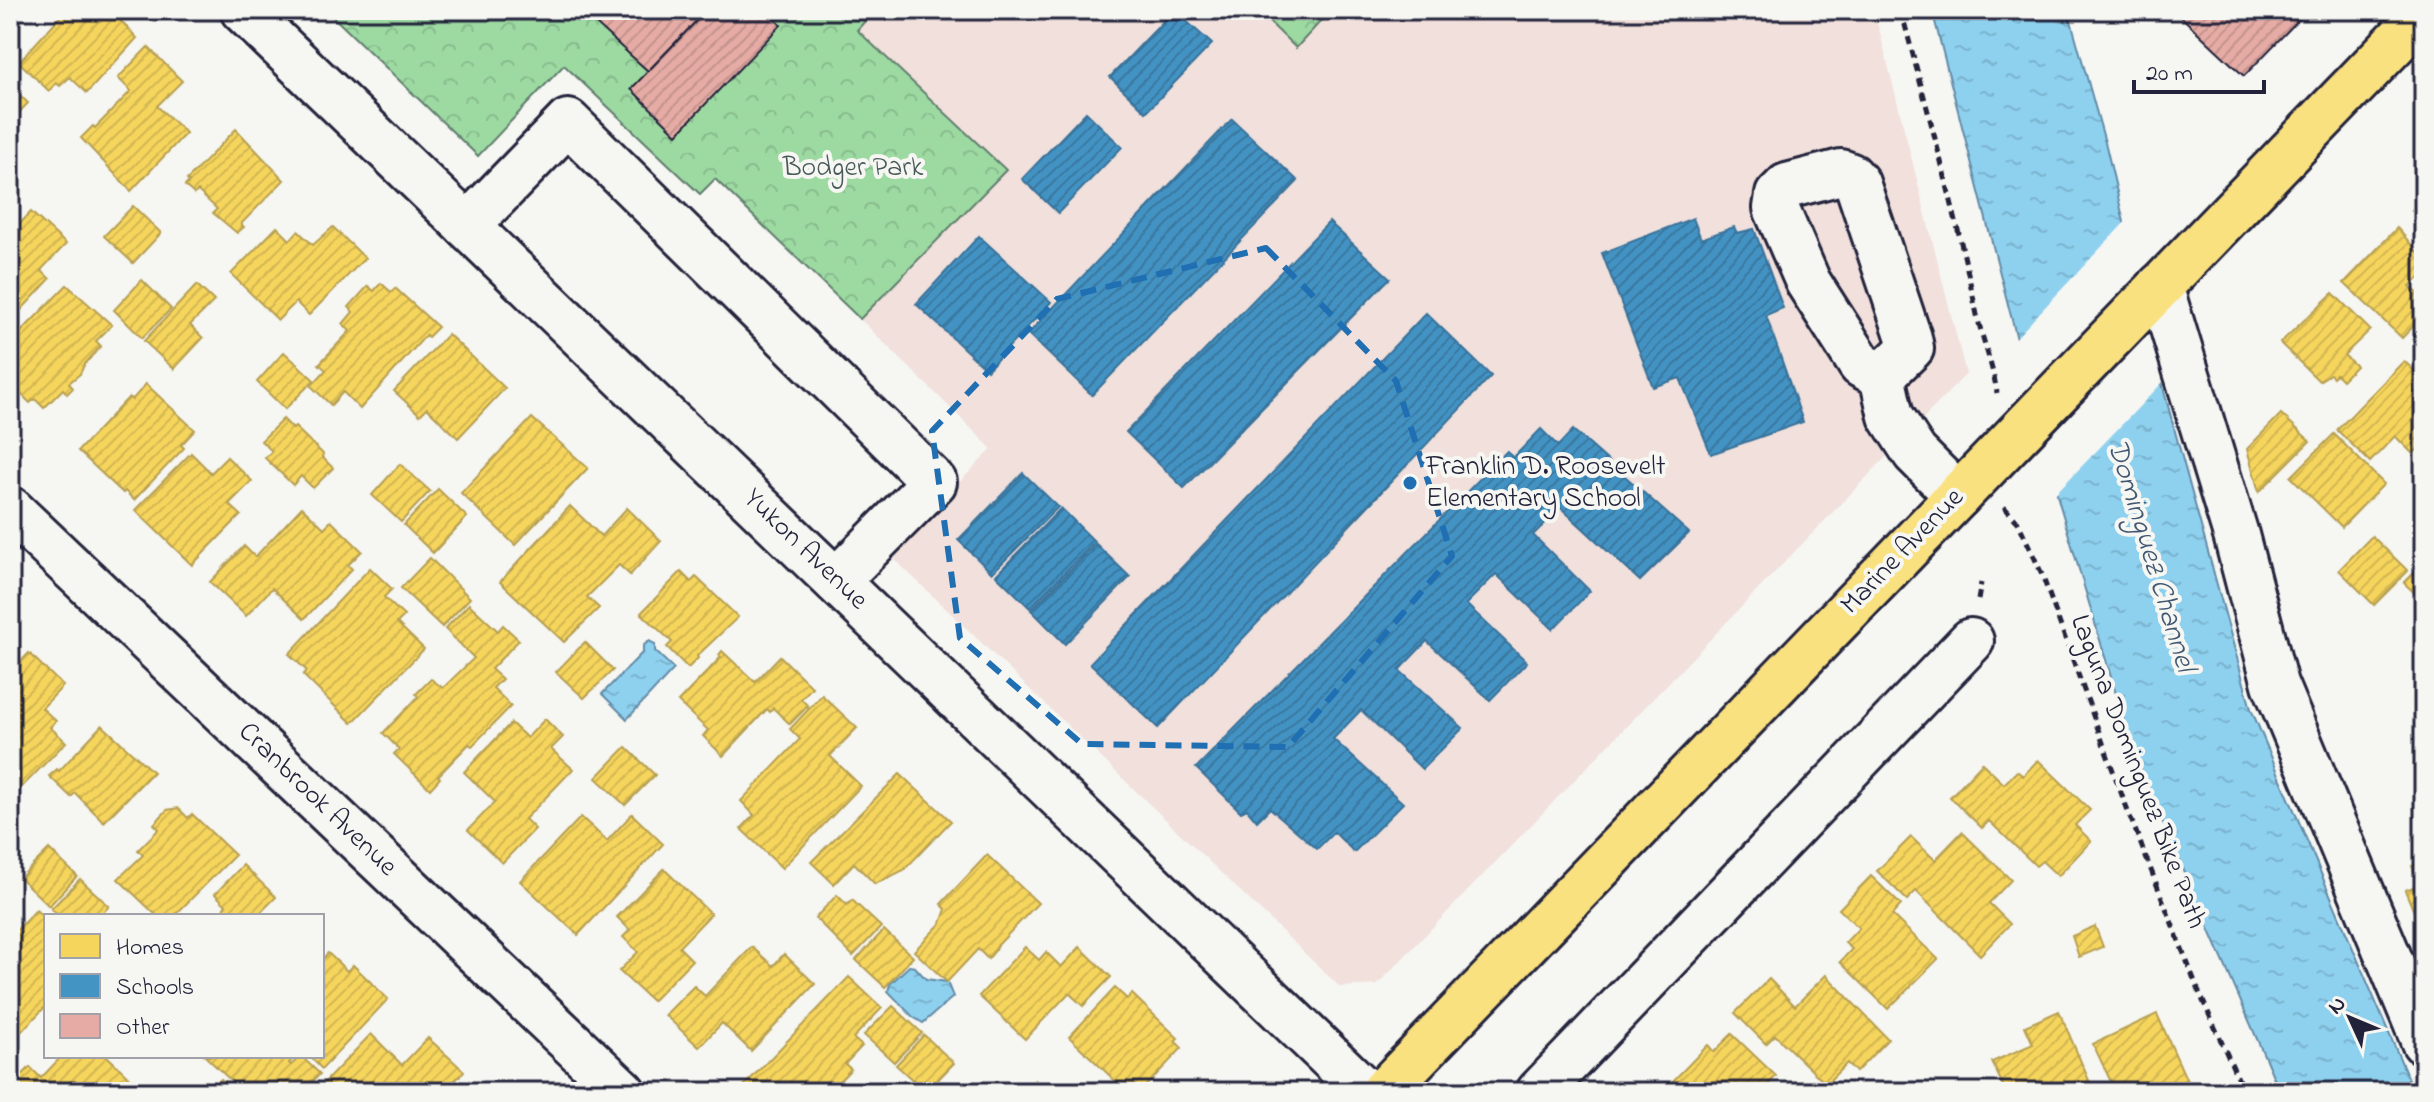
<svg xmlns="http://www.w3.org/2000/svg" width="2434" height="1102" font-family="'Indie Flower',sans-serif">
<style>
.built{fill:#f1e0db}
.park{fill:url(#park-crowns);stroke:#607e6e;stroke-width:2}
.water{fill:url(#water-ripples);stroke:#638ba7;stroke-width:2}
.pier{fill:#f6f6f2}
.homes{fill:url(#homes-hatch);stroke:#b69f52;stroke-width:2}
.schools{fill:url(#schools-hatch);stroke:#39719a;stroke-width:2}
.building{fill:url(#building-hatch);stroke:#22223b;stroke-width:2}
.lines{fill:none;stroke-linecap:round;stroke-linejoin:round}
.minor-casing{stroke:#22223b;stroke-width:50}
.major-casing{stroke:#22223b;stroke-width:50}
.path{stroke:#22223b;stroke-width:5;stroke-dasharray:8 6;stroke-linecap:butt}
.minor{stroke:#f6f6f2;stroke-width:44}
.major{stroke:#fae180;stroke-width:44}
.marked{fill:none;stroke:#1f6fb2;stroke-width:6;stroke-dasharray:16 10;stroke-linejoin:round}
.poi-dot{fill:#1f6fb2;stroke:#f6f6f2;stroke-width:3}
.labels{text-anchor:middle;dominant-baseline:central;stroke-width:8;stroke-linejoin:round;paint-order:stroke}
.park-label{font-size:28px;fill:#47595a;stroke:#f6f6f2}
.poi-label{font-size:28px;fill:#22223b;stroke:#f6f6f2;text-anchor:start}
.street-label{font-size:28px;fill:#22223b;stroke:#f6f6f2}
.water-label{font-size:30px;font-style:italic;fill:#425771;stroke:#f6f6f2}
</style>
<defs>
<pattern id="park-crowns" width="20" height="18" patternUnits="userSpaceOnUse" patternTransform="scale(2)"><rect width="20" height="18" fill="#9ddaa2"/><path d="M2 6a3 3 0 1 1 6 0M12 15a3 3 0 1 1 6 0" fill="none" stroke="#87bb8c"/></pattern>
<pattern id="water-ripples" width="26" height="14" patternUnits="userSpaceOnUse" patternTransform="scale(2)"><rect width="26" height="14" fill="#8ed1ef"/><path d="M2 4q2-2 4 0t4 0M15 11q2-2 4 0t4 0" fill="none" stroke="#7ab3ce"/></pattern>
<pattern id="homes-hatch" width="6" height="6" patternUnits="userSpaceOnUse" patternTransform="scale(2)"><rect width="6" height="6" fill="#f6d55c"/><path d="M-1 1l2-2M0 6l6-6M5 7l2-2" fill="none" stroke="#d3b751"/></pattern>
<pattern id="schools-hatch" width="6" height="6" patternUnits="userSpaceOnUse" patternTransform="scale(2)"><rect width="6" height="6" fill="#4393c3"/><path d="M-1 1l2-2M0 6l6-6M5 7l2-2" fill="none" stroke="#3878a0"/></pattern>
<pattern id="building-hatch" width="6" height="6" patternUnits="userSpaceOnUse" patternTransform="scale(2)"><rect width="6" height="6" fill="#e5aba4"/><path d="M-1 1l2-2M0 6l6-6M5 7l2-2" fill="none" stroke="#c4938e"/></pattern>
</defs>
<rect width="100%" height="100%" fill="#f6f6f2"/>
<filter id="ink" filterUnits="userSpaceOnUse"><feTurbulence type="fractalNoise" baseFrequency=".0125" numOctaves="2"/><feDisplacementMap in="SourceGraphic" scale="16" xChannelSelector="R" yChannelSelector="G"/><feConvolveMatrix kernelMatrix="1 2 1 2 8 2 1 2 1" color-interpolation-filters="sRGB"/></filter>
<g filter="url(#ink)">
<polygon class="built" points="875,10 1257,10 1296,47 1331,10 1874,10 1966,374 1377,985 1340,987 889,554 992,449 860,319 1005,170 856,29"/>
<g class="park">
<polygon points="326,10 875,10 857,30 1006,170 860,319 715,179 700,194 564,65 478,156"/>
<polygon points="1257,10 1331,10 1296,48"/>
</g>
<g class="water">
<polygon points="1932,10 2068,10 2106,146 2165,395 2251,709 2414,1092 2280,1092 2135,758 2059,502"/>
<polygon points="649,641 655,644 655,651 674,669 627,719 602,694 643,652 643,646"/>
<polygon points="909,966 915,967 926,979 947,982 953,997 923,1023 913,1017 888,991 890,984"/>
</g>
<polygon class="pier" points="2128,219 2165,380 2053,496 2012,342"/>
<g class="homes">
<polygon points="66,10 111,10 137,38 87,93 70,77 60,86 56,83 49,91 19,62"/>
<polygon points="148,47 182,81 157,106 186,133 131,191 81,138 93,126 95,128 131,91 118,78"/>
<polygon points="10,86 28,103 10,122"/>
<polygon points="236,129 284,180 241,224 244,227 237,233 213,213 217,209 198,191 194,194 185,186 189,182 187,180"/>
<polygon points="2424,198 2424,221 2412,210"/>
<polygon points="133,206 161,233 133,263 104,236"/>
<polygon points="31,212 66,244 41,270 50,279 10,322 10,226 14,230"/>
<polygon points="277,227 290,240 298,231 313,245 333,227 365,258 309,315 296,302 278,320 231,274"/>
<polygon points="2397,228 2424,259 2424,274 2410,286 2424,299 2424,315 2402,338 2344,283"/>
<polygon points="142,280 171,309 142,338 114,310"/>
<polygon points="381,283 391,292 395,288 438,327 428,337 426,335 360,409 343,392 331,405 311,386 326,370 319,364 350,331 343,324 353,312 349,307 368,286 374,291"/>
<polygon points="67,285 112,325 96,341 101,346 84,365 80,374 69,383 73,388 67,394 63,389 44,408 35,399 30,403 20,393 18,396 10,388 10,343"/>
<polygon points="197,285 214,301 190,325 203,338 174,369 144,341"/>
<polygon points="2333,293 2370,330 2344,355 2356,366 2342,380 2336,374 2333,377 2330,374 2319,381 2280,343"/>
<polygon points="448,334 505,388 458,438 427,408 420,415 394,391"/>
<polygon points="284,352 314,380 285,409 257,382"/>
<polygon points="2404,361 2424,380 2424,442 2413,454 2395,436 2370,462 2337,430"/>
<polygon points="146,384 195,430 181,445 184,448 134,500 125,491 123,493 78,451 129,397 132,400"/>
<polygon points="2281,414 2310,441 2259,492 2247,449"/>
<polygon points="532,418 588,468 515,545 461,493"/>
<polygon points="283,419 293,429 295,427 323,454 322,457 333,468 313,488 301,476 293,485 265,458 272,451 261,441"/>
<polygon points="2334,434 2384,484 2342,527 2291,477"/>
<polygon points="191,453 211,473 227,457 252,481 229,504 241,515 192,565 135,510"/>
<polygon points="400,464 430,491 401,522 372,495"/>
<polygon points="438,489 467,517 433,553 404,525"/>
<polygon points="570,506 601,536 627,508 661,541 630,575 619,565 587,597 599,608 564,642 500,582"/>
<polygon points="302,507 324,528 331,521 362,551 348,565 352,569 304,619 272,588 246,616 210,582 244,546 255,557"/>
<polygon points="2372,536 2408,571 2374,605 2339,570"/>
<polygon points="430,558 470,598 442,627 401,588"/>
<polygon points="2424,563 2424,602 2404,583"/>
<polygon points="370,568 392,589 384,597 404,616 397,623 424,649 352,723 303,675 307,671 289,654"/>
<polygon points="681,572 691,582 696,577 738,617 697,656 698,658 688,668 667,647 672,642 641,613"/>
<polygon points="469,604 498,631 503,625 519,640 491,669 502,679 493,688 511,706 472,746 469,744 438,776 440,778 430,789 394,754 399,749 383,733 418,697 416,694 431,679 443,688 474,658 445,629"/>
<polygon points="585,642 613,670 584,698 556,672"/>
<polygon points="722,651 755,682 780,656 812,687 801,699 808,706 790,724 773,708 770,712 767,709 723,756 703,736 708,730 678,702 721,657 719,655"/>
<polygon points="29,653 63,686 42,708 56,721 50,727 66,742 10,799 10,673"/>
<polygon points="822,695 857,728 830,756 861,786 782,868 741,829 754,815 741,801 800,739 790,729"/>
<polygon points="545,719 563,737 551,749 573,769 525,819 535,829 502,863 468,830 495,802 464,772 511,723 527,738"/>
<polygon points="102,725 153,772 104,822 75,793 71,797 49,776 57,769 59,771"/>
<polygon points="626,747 655,775 625,805 596,778"/>
<polygon points="2038,760 2090,810 2075,825 2091,841 2058,876 2042,861 2036,866 1989,821 1982,828 1950,797 1982,763 2004,784 2017,771 2023,776"/>
<polygon points="900,774 951,821 904,870 875,884 854,863 834,884 811,862"/>
<polygon points="178,808 188,818 192,814 235,855 174,916 157,916 118,879 143,855 138,850 159,829 154,824 167,810"/>
<polygon points="632,814 663,844 578,935 520,881 581,817 607,841"/>
<polygon points="1962,832 2011,880 1989,903 2010,924 1980,955 1916,891 1907,900 1877,871 1911,837 1935,860"/>
<polygon points="49,849 77,876 49,906 20,878"/>
<polygon points="987,855 1038,903 996,947 997,948 988,959 978,949 947,982 914,951 941,923 946,909 941,904"/>
<polygon points="2424,861 2424,917 2417,919 2405,890 2419,885 2412,866"/>
<polygon points="243,865 276,897 257,916 218,916 226,905 215,894"/>
<polygon points="664,869 711,914 679,947 692,960 652,1001 619,971 638,952 623,937 630,930 617,917"/>
<polygon points="1871,876 1901,905 1892,915 1938,959 1888,1009 1840,962 1852,949 1845,943 1859,928 1839,909"/>
<polygon points="80,879 109,906 100,916 59,916 51,909"/>
<polygon points="837,895 847,905 852,900 881,927 853,956 815,918"/>
<polygon points="36,910 46,920 46,1009 44,1008 12,1041 10,1046 10,937"/>
<polygon points="2095,926 2103,947 2079,957 2072,936"/>
<polygon points="884,930 913,957 885,987 856,960"/>
<polygon points="752,947 773,966 784,954 815,984 751,1051 722,1023 699,1047 665,1015 694,986 705,996"/>
<polygon points="1025,947 1039,960 1046,952 1061,967 1080,947 1111,977 1083,1006 1069,993 1025,1039 979,996"/>
<polygon points="328,953 347,971 353,965 388,999 322,1069 309,1056 322,1056 322,959"/>
<polygon points="1826,975 1888,1039 1856,1072 1847,1063 1826,1084 1775,1035 1766,1044 1735,1013 1769,979 1795,1006"/>
<polygon points="849,977 882,1008 853,1038 862,1046 845,1064 851,1069 829,1092 744,1092 741,1089"/>
<polygon points="1115,988 1127,999 1132,994 1178,1038 1175,1041 1182,1048 1140,1092 1127,1092 1069,1037"/>
<polygon points="893,1006 922,1033 894,1062 864,1035"/>
<polygon points="2059,1011 2094,1092 2006,1092 1992,1062 2033,1044 2025,1026"/>
<polygon points="2157,1014 2192,1092 2112,1092 2109,1085 2112,1084 2093,1044"/>
<polygon points="371,1034 402,1065 428,1038 464,1071 444,1092 331,1092 323,1084"/>
<polygon points="1732,1034 1776,1076 1763,1090 1765,1092 1676,1092 1669,1085 1708,1045 1714,1052"/>
<polygon points="924,1035 954,1063 926,1092 896,1065"/>
<polygon points="62,1056 107,1056 138,1086 132,1092 10,1092 10,1088 30,1067 41,1078"/>
<polygon points="205,1056 296,1056 289,1063 291,1065 301,1056 320,1074 302,1092 243,1092"/>
<polygon points="221,1079 234,1092 209,1092"/>
<polygon points="1035,1080 1048,1092 1023,1092"/>
<polygon points="469,1081 481,1092 460,1092"/>
</g>
<g class="schools">
<polygon points="1174,10 1212,44 1146,112 1110,77"/>
<polygon points="1086,112 1122,147 1058,213 1022,179"/>
<polygon points="1232,119 1298,181 1092,395 1028,334"/>
<polygon points="1693,218 1701,239 1734,227 1737,233 1754,229 1783,308 1766,315 1803,422 1711,454 1680,378 1653,387 1602,253"/>
<polygon points="1329,222 1390,278 1184,488 1126,432"/>
<polygon points="979,236 1051,302 987,370 916,304"/>
<polygon points="1426,313 1491,376 1158,728 1090,663"/>
<polygon points="1541,429 1558,446 1573,430 1689,533 1640,581 1561,508 1533,535 1590,591 1553,629 1496,574 1466,604 1527,662 1490,700 1427,641 1399,670 1463,728 1422,769 1361,710 1333,739 1403,803 1354,852 1334,832 1317,849 1270,808 1257,821 1247,809 1241,812 1196,768 1507,451 1513,458"/>
<polygon points="1023,473 1058,507 992,573 958,540"/>
<polygon points="1061,508 1095,542 1030,608 996,575"/>
<polygon points="1096,544 1130,577 1065,644 1031,610"/>
</g>
<g class="building">
<polygon points="592,10 707,10 648,71 587,16"/>
<polygon points="707,10 766,10 781,25 677,134 631,89"/>
<polygon points="2174,10 2308,10 2244,76"/>
</g>
<g class="lines">
<defs>
<g id="minor">
<polyline points="243,10 1366,1092"/>
<polygon points="1841,172 1851,176 1857,183 1909,338 1911,348 1882,376 1861,365 1808,282 1776,208 1778,195 1787,186"/>
<polyline points="467,226 568,122 934,482 836,581"/>
<polyline points="2160,286 2236,535 2275,684 2424,1042"/>
<polyline points="1882,376 1891,416 1915,453 1958,496"/>
<polyline points="10,509 623,1092"/>
<polyline points="1539,1092 1971,641"/>
</g>
<polyline id="major" points="1383,1092 2424,13"/>
</defs>
<use href="#minor" class="minor-casing"/>
<use href="#major" class="major-casing"/>
<g class="path">
<path d="M1901,10C1928,112 1956,213 1977,315C1983,342 1993,366 1997,393"/>
<polyline points="2004,507 2018,522 2041,572 2127,809 2199,992 2244,1092"/>
<polyline points="1978,600 1981,583"/>
</g>
<use href="#minor" class="minor"/>
<use href="#major" class="major"/>
</g>
</g>
<path class="marked" d="M1266,248L1396,381L1452,556L1288,747L1082,744L960,638L932,431L1057,299Z"/>
<circle class="poi-dot" cx="1410" cy="483" r="8"/>
<g class="labels">
<g class="park-label">
<text x="853" y="168">Bodger Park</text>
</g>
<g class="poi-label">
<text x="1426" y="467">Franklin D. Roosevelt<tspan x="1426" dy="32">Elementary School</tspan></text>
</g>
<g class="street-label">
<text transform="translate(805 550) rotate(44)">Yukon Avenue</text>
<text transform="translate(1903 552) rotate(-46)">Marine Avenue</text>
<text transform="translate(2137 772) rotate(69)">Laguna Dominguez Bike Path</text>
<text transform="translate(317 800) rotate(44)">Cranbrook Avenue</text>
</g>
<g class="water-label">
<text transform="translate(2150 556) rotate(73)">Dominguez Channel</text>
</g>
</g>
<rect width="2434" height="1102" fill="none" stroke="#f6f6f2" stroke-width="40"/>
<rect x="20" y="20" width="2394" height="1062" fill="none" stroke="#22223b" stroke-width="3" filter="url(#ink)"/>
<rect x="44" y="914" width="280" height="144" fill="#f6f6f2" stroke="#a1a1a9" stroke-width="2"/>
<rect x="60" y="934" width="40" height="24" fill="#f6d55c" stroke="#a1a1a9" stroke-width="2"/>
<text x="116" y="954" font-size="24" fill="#22223b">Homes</text>
<rect x="60" y="974" width="40" height="24" fill="#4393c3" stroke="#a1a1a9" stroke-width="2"/>
<text x="116" y="994" font-size="24" fill="#22223b">Schools</text>
<rect x="60" y="1014" width="40" height="24" fill="#e5aba4" stroke="#a1a1a9" stroke-width="2"/>
<text x="116" y="1034" font-size="24" fill="#22223b">Other</text>
<g transform="translate(2350 1018) rotate(314)" stroke="#f6f6f2" stroke-width="6" paint-order="stroke">
<path d="M0-6L14 30L0 20L-14 30Z" fill="#22223b"/>
<text y="-12" font-size="22" font-weight="bold" text-anchor="middle" fill="#22223b">N</text>
</g>
<path d="M2134 80v12h130v-12" fill="none" stroke="#22223b" stroke-width="4"/>
<text x="2146" y="80" font-size="24" fill="#22223b" stroke="#f6f6f2" stroke-width="6" paint-order="stroke">20 m</text>
</svg>
